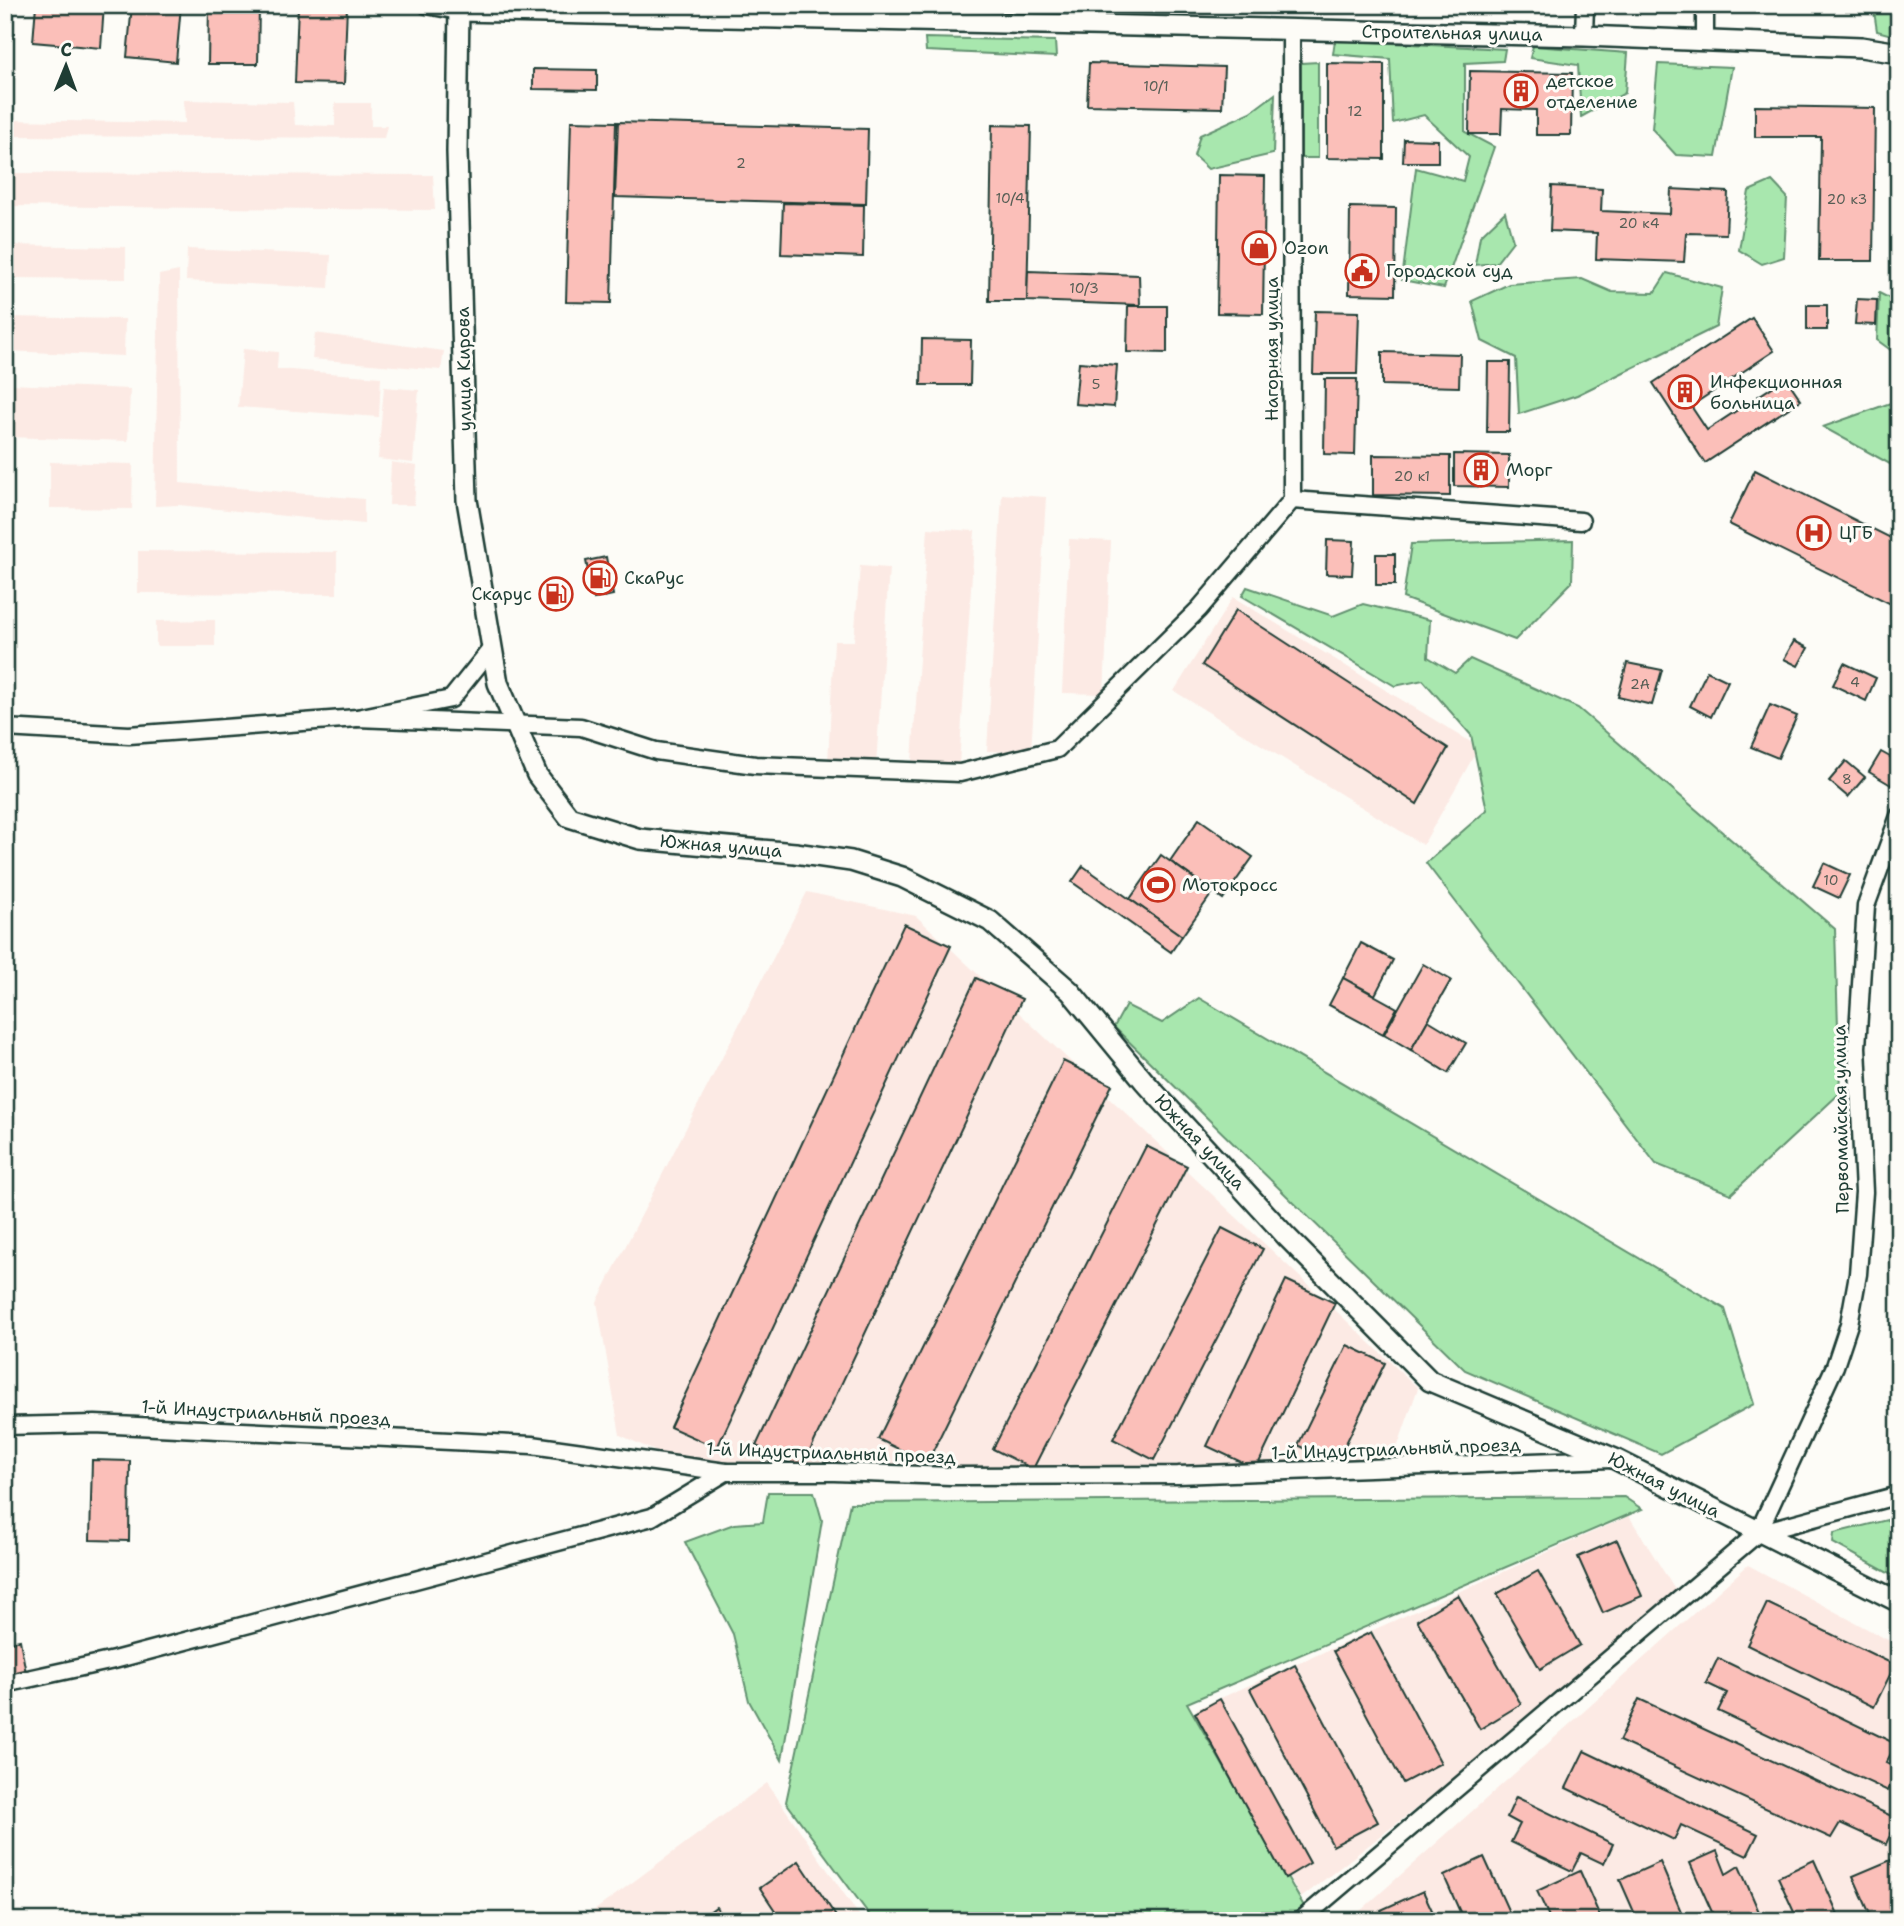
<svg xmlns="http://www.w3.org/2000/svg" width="1904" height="1926" font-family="'Shantell Sans',sans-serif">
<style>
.built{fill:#fceae4}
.green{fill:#a8e7ae;stroke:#649271;stroke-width:2}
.building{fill:#fbbfb9;stroke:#1f3d34;stroke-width:2}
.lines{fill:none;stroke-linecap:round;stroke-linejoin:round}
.minor-casing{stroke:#1f3d34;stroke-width:21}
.tertiary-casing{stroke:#1f3d34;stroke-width:24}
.minor{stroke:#fdfcf7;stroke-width:16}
.tertiary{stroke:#fdfcf7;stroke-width:19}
.labels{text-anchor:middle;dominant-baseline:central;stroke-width:6;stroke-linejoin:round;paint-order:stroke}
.number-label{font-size:14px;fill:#565e55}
.street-label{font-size:18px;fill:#1f3d34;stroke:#fdfcf7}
.poi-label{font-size:18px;fill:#1f3d34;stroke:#fdfcf7;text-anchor:start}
</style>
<rect width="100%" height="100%" fill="#fdfcf7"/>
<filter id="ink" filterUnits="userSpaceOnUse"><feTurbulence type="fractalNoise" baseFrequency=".0143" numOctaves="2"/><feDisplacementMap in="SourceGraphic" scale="14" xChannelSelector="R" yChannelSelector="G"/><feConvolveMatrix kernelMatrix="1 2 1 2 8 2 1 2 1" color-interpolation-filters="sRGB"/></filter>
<g filter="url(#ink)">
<g class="built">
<polygon points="184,100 293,102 295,125 335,126 335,103 371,103 371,126 387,126 384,138 5,136 5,120 185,123"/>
<polygon points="5,173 433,175 435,210 5,206"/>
<polygon points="5,245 126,247 126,279 5,278"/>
<polygon points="187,249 331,255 329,288 186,281"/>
<polygon points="179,271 180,483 364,499 364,524 179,505 155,506 159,275"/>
<polygon points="5,317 125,319 124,356 5,351"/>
<polygon points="315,333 444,351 441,370 312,359"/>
<polygon points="243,349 278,352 277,369 381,377 379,417 238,407"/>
<polygon points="9,384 130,389 128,441 7,437"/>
<polygon points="384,387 419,390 413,463 378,459"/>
<polygon points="50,462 133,464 132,509 50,508"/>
<polygon points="391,462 417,466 414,505 389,505"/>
<polygon points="1002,494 1046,497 1031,753 987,751"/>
<polygon points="928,528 975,531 959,764 912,761"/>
<polygon points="1069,539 1111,541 1104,694 1062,693"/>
<polygon points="138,551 337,552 337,594 138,593"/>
<polygon points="860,566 889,568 876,766 828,763 834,641 854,641"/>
<polygon points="1233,597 1479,747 1423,845 1174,691"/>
<polygon points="215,620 215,646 156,646 156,621"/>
<polygon points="807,892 916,916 1418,1388 1390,1468 709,1476 620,1435 597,1302"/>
<polygon points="1629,1516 1682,1601 1301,1898 1196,1709"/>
<polygon points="1748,1565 1899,1646 1899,1921 1349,1921"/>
<polygon points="767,1783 863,1921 580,1921"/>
</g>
<g class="green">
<polygon points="1873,5 1899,7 1899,37 1877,31"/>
<polygon points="925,38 1055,41 1056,57 926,51"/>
<polygon points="1335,40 1505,49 1503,61 1465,63 1465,132 1494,147 1444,288 1402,280 1416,168 1463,181 1469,157 1424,115 1393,123 1390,59 1333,54"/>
<polygon points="1533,46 1628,53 1625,93 1581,117 1578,65 1530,58"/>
<polygon points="1318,62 1318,158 1301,158 1301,63"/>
<polygon points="1658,64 1732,67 1716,157 1676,155 1652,129"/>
<polygon points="1275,94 1273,154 1208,169 1194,156 1200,135 1251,112"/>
<polygon points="1899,164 1899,269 1892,268 1895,166"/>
<polygon points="1772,181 1787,197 1784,257 1762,264 1739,250 1749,191"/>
<polygon points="1505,212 1513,241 1496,263 1475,265 1480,236"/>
<polygon points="1667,273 1722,288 1716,327 1577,395 1519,414 1516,358 1482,341 1472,301 1509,284 1582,279 1612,292 1654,293"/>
<polygon points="1879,293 1899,303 1899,344 1892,351 1877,340"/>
<polygon points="1899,400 1899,469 1823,427"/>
<polygon points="1573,540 1572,582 1515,640 1403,598 1411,544"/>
<polygon points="1247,587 1333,616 1363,604 1430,620 1428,657 1455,673 1470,659 1578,708 1835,929 1840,1093 1731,1194 1656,1164 1426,863 1487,810 1471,735 1423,680 1395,686 1242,596"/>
<polygon points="1199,998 1725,1309 1754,1404 1661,1454 1465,1370 1114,1027 1126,1005 1162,1023"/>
<polygon points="768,1492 814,1492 822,1520 782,1760 749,1701 733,1634 685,1542 734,1524 763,1522"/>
<polygon points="1624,1497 1642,1509 1187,1703 1305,1908 1288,1921 874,1921 786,1802 850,1503"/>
<polygon points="1899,1517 1899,1579 1833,1543 1834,1533"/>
</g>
<g class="building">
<polygon points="36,5 104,5 101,48 33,42"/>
<polygon points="132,5 181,5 176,62 127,57"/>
<polygon points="209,5 259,5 258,64 208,64"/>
<polygon points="298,5 347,5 344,84 295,83"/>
<polygon points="1717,5 1842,5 1842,10 1717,7"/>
<polygon points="1089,63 1224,67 1222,108 1087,105"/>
<polygon points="1327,63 1384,64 1384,159 1327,158"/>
<polygon points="533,69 597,70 597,90 533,89"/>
<polygon points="1470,71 1572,73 1571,135 1536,135 1536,110 1502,109 1501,134 1469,134"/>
<polygon points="1755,106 1875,108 1873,261 1819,261 1821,137 1755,137"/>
<polygon points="571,121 616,122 611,303 566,302"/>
<polygon points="618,122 868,129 866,204 615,197"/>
<polygon points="992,125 1031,126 1027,301 989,301"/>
<polygon points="1404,139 1438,140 1438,162 1403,162"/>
<polygon points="1219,175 1265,176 1263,314 1217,313"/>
<polygon points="1552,186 1602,189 1601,211 1670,214 1671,189 1728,192 1726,234 1686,233 1684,262 1596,259 1597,233 1550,231"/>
<polygon points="783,203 864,205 863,257 781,254"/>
<polygon points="1350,207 1396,208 1395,295 1349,294"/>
<polygon points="1028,271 1139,275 1140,305 1027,301"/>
<polygon points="1857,299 1877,300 1876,325 1855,324"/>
<rect x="1807" y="305" width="20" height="25"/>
<polygon points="1128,306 1167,306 1167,353 1127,352"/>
<polygon points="1315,311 1359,312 1357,374 1313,374"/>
<polygon points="1752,318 1774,351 1691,406 1707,430 1786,378 1801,400 1705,463 1653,383"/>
<polygon points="922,339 971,340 970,385 921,385"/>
<polygon points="1382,352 1460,354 1459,387 1382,385"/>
<polygon points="1079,362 1117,365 1114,407 1075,404"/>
<polygon points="1488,362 1510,362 1509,432 1487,432"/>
<polygon points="1325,379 1357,379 1355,455 1324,454"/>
<polygon points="1454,454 1509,455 1509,487 1454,486"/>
<polygon points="1373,455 1450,456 1450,496 1373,495"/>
<polygon points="1755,470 1899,542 1899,608 1729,524"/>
<polygon points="1327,540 1354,541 1352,575 1326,574"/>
<rect x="1376" y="554" width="19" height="31"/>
<polygon points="606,557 613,595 594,599 586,561"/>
<polygon points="1236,610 1448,748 1417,804 1202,665"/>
<polygon points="1794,641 1808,648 1798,666 1784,659"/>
<polygon points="1627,663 1662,670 1652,705 1618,697"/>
<polygon points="1844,663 1876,678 1866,701 1833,685"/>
<polygon points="1707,671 1728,681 1711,717 1690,706"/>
<polygon points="1770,705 1797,716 1778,758 1751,747"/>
<polygon points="1881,752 1899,762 1899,772 1891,785 1869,772"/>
<polygon points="1846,761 1865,777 1848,797 1829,781"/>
<polygon points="1199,819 1253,857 1223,899 1170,861"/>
<polygon points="1161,855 1213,892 1182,936 1130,899"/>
<polygon points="1824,863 1850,875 1839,898 1813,886"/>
<polygon points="1083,866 1182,936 1171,952 1072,882"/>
<polygon points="904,924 951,946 717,1448 670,1427"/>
<polygon points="1361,943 1393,960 1375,995 1343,978"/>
<polygon points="1423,964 1451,980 1411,1050 1384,1034"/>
<polygon points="976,978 1022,999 802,1468 756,1446"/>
<polygon points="1343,978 1397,1008 1383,1034 1329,1005"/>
<polygon points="1428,1020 1466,1043 1448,1073 1411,1050"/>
<polygon points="1063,1061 1112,1085 927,1463 878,1439"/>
<polygon points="1146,1146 1187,1166 1033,1469 993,1449"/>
<polygon points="1222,1228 1263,1249 1154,1460 1113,1439"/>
<polygon points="1286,1280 1335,1303 1256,1469 1207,1446"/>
<polygon points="1347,1345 1385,1363 1336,1464 1298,1445"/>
<polygon points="92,1460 130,1461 129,1541 90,1540"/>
<polygon points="1617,1540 1642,1596 1603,1613 1578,1557"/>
<polygon points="1538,1571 1580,1645 1540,1669 1497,1594"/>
<polygon points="1458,1595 1521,1704 1480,1729 1417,1620"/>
<polygon points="1767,1603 1895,1665 1874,1707 1747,1645"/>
<polygon points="1371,1632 1441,1763 1403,1783 1333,1651"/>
<polygon points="20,1640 26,1673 5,1677 5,1643"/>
<polygon points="1718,1658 1896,1744 1886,1763 1899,1769 1888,1791 1718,1711 1727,1693 1706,1683"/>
<polygon points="1295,1665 1378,1822 1333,1846 1250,1689"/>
<polygon points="1220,1699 1310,1863 1285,1878 1195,1713"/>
<polygon points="1639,1699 1898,1819 1886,1844 1840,1823 1831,1838 1619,1741"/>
<polygon points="1584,1751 1758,1834 1747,1856 1681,1825 1674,1840 1566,1788"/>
<polygon points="1516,1797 1613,1844 1604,1864 1581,1853 1572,1871 1511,1842 1520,1824 1507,1817"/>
<polygon points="1717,1851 1726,1874 1739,1866 1763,1921 1716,1921 1690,1863"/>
<polygon points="1484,1857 1513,1921 1464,1921 1444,1876"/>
<polygon points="1898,1857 1899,1921 1873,1921 1853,1876"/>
<polygon points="1814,1860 1841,1921 1798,1921 1778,1877"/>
<polygon points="799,1861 839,1921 782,1921 760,1888"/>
<polygon points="1660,1862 1685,1921 1638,1921 1620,1880"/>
<polygon points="1580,1871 1602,1921 1551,1921 1537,1891"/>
<polygon points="1423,1891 1437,1921 1386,1921 1381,1910"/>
<polygon points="716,1907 726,1921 697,1921"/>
</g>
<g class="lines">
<defs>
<g id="minor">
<polyline points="427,5 459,11"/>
<polyline points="1291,29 1292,500"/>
<polyline points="1584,36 1585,5"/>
<polyline points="1705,41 1705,5"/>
<polyline points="1292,500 1581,521"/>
<polyline points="357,718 581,727 656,751 755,765 960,773 1057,749 1199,609 1292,500"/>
<polyline points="5,728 129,735 357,718 451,699 491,649"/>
<polyline points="5,1426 95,1424 532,1445 726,1472 834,1472 951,1476 1178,1475 1612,1459"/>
<polyline points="1758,1533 1835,1366 1849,1324 1858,1274 1864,1192 1857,1047 1866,906 1899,816"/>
<polyline points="5,1684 114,1660 652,1517 726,1472"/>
<polyline points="1300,1921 1758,1533 1899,1495"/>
</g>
<g id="tertiary">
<polyline points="459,5 457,152 467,500 498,683 537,775 569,817 640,839 795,853 851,861 902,877 990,921 1070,991 1144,1081 1286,1236 1430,1381 1615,1459 1899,1602"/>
<polyline points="459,11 1584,36 1861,47 1899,53"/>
</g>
</defs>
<use href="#minor" class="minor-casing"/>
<use href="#tertiary" class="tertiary-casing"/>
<use href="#minor" class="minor"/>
<use href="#tertiary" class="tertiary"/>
</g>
</g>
<defs>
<symbol id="building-ring" viewBox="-11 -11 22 22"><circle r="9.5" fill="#fdfcf7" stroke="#c8321e" stroke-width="1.5"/><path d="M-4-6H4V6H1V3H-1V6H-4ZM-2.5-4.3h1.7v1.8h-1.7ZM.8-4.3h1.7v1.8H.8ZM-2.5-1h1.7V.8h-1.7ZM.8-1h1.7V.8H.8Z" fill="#c8321e"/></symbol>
<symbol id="shop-ring" viewBox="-11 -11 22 22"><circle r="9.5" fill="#fdfcf7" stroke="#c8321e" stroke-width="1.5"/><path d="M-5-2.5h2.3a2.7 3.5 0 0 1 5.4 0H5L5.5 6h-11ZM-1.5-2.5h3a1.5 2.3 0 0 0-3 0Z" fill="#c8321e"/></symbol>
<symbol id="civic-ring" viewBox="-11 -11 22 22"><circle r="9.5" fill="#fdfcf7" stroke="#c8321e" stroke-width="1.5"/><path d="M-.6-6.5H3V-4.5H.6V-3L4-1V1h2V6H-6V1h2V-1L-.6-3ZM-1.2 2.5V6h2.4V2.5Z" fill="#c8321e"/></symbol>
<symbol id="hospital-ring" viewBox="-11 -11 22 22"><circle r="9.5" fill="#fdfcf7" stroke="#c8321e" stroke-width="1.5"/><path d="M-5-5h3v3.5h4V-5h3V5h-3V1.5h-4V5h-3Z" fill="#c8321e"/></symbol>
<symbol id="fuel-ring" viewBox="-11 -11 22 22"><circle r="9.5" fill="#fdfcf7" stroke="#c8321e" stroke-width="1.5"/><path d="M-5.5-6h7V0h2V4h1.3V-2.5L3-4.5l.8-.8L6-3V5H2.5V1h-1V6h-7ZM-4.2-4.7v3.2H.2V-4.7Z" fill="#c8321e"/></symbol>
<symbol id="stadium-ring" viewBox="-11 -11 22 22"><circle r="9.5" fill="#fdfcf7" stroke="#c8321e" stroke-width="1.5"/><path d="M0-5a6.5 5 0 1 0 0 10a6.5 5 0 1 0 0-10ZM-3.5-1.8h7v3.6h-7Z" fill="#c8321e"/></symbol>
</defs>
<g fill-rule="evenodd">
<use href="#building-ring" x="1502" y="72" width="38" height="38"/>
<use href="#shop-ring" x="1240" y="229" width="38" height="38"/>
<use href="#civic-ring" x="1343" y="252" width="38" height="38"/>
<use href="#building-ring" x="1666" y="373" width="38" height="38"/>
<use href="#building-ring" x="1462" y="451" width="38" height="38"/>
<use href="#hospital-ring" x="1795" y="514" width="38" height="38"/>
<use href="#fuel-ring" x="581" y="559" width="38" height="38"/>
<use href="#fuel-ring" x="537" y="575" width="38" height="38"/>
<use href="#stadium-ring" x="1139" y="866" width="38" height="38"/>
</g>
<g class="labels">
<g class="number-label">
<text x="1156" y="86">10/1</text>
<text x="1355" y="111">12</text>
<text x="741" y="163">2</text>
<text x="1010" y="198">10/4</text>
<text x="1847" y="199">20 к3</text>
<text x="1639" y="223">20 к4</text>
<text x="1084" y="288">10/3</text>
<text x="1096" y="384">5</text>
<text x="1412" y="476">20 к1</text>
<text x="1855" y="682">4</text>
<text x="1640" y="684">2А</text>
<text x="1847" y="779">8</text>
<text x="1831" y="880">10</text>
</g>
<g class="street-label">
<text transform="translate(1452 33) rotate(1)">Строительная улица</text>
<text transform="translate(1272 349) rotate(-90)">Нагорная улица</text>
<text transform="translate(464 369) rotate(-91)">улица Кирова</text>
<text transform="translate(721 846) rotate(5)">Южная улица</text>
<text transform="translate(1841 1119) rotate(-91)">Первомайская улица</text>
<text transform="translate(1200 1142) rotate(47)">Южная улица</text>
<text transform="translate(266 1413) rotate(3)">1-й Индустриальный проезд</text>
<text transform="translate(1396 1449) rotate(-2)">1-й Индустриальный проезд</text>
<text transform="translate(831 1453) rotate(2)">1-й Индустриальный проезд</text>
<text transform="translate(1664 1485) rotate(27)">Южная улица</text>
</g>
<g class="poi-label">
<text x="1546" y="81">детское<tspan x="1546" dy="21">отделение</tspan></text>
<text x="1284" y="248">Ozon</text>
<text x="1386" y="271">Городской суд</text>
<text x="1710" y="382">Инфекционная<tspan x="1710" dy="21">больница</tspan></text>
<text x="1506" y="470">Морг</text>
<text x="1839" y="533">ЦГБ</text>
<text x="624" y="578">СкаРус</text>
<text x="532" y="594" text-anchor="end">Скарус</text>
<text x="1182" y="885">Мотокросс</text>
</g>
</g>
<rect width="1904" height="1926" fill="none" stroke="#fdfcf7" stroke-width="28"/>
<rect x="14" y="14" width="1876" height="1898" fill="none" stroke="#1f3d34" stroke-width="2.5" filter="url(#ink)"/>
<g transform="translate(66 66) rotate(1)" stroke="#fdfcf7" stroke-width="5" paint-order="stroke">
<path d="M0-5L12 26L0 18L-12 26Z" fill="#1f3d34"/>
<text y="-10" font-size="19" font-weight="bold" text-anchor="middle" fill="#1f3d34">С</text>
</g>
</svg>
